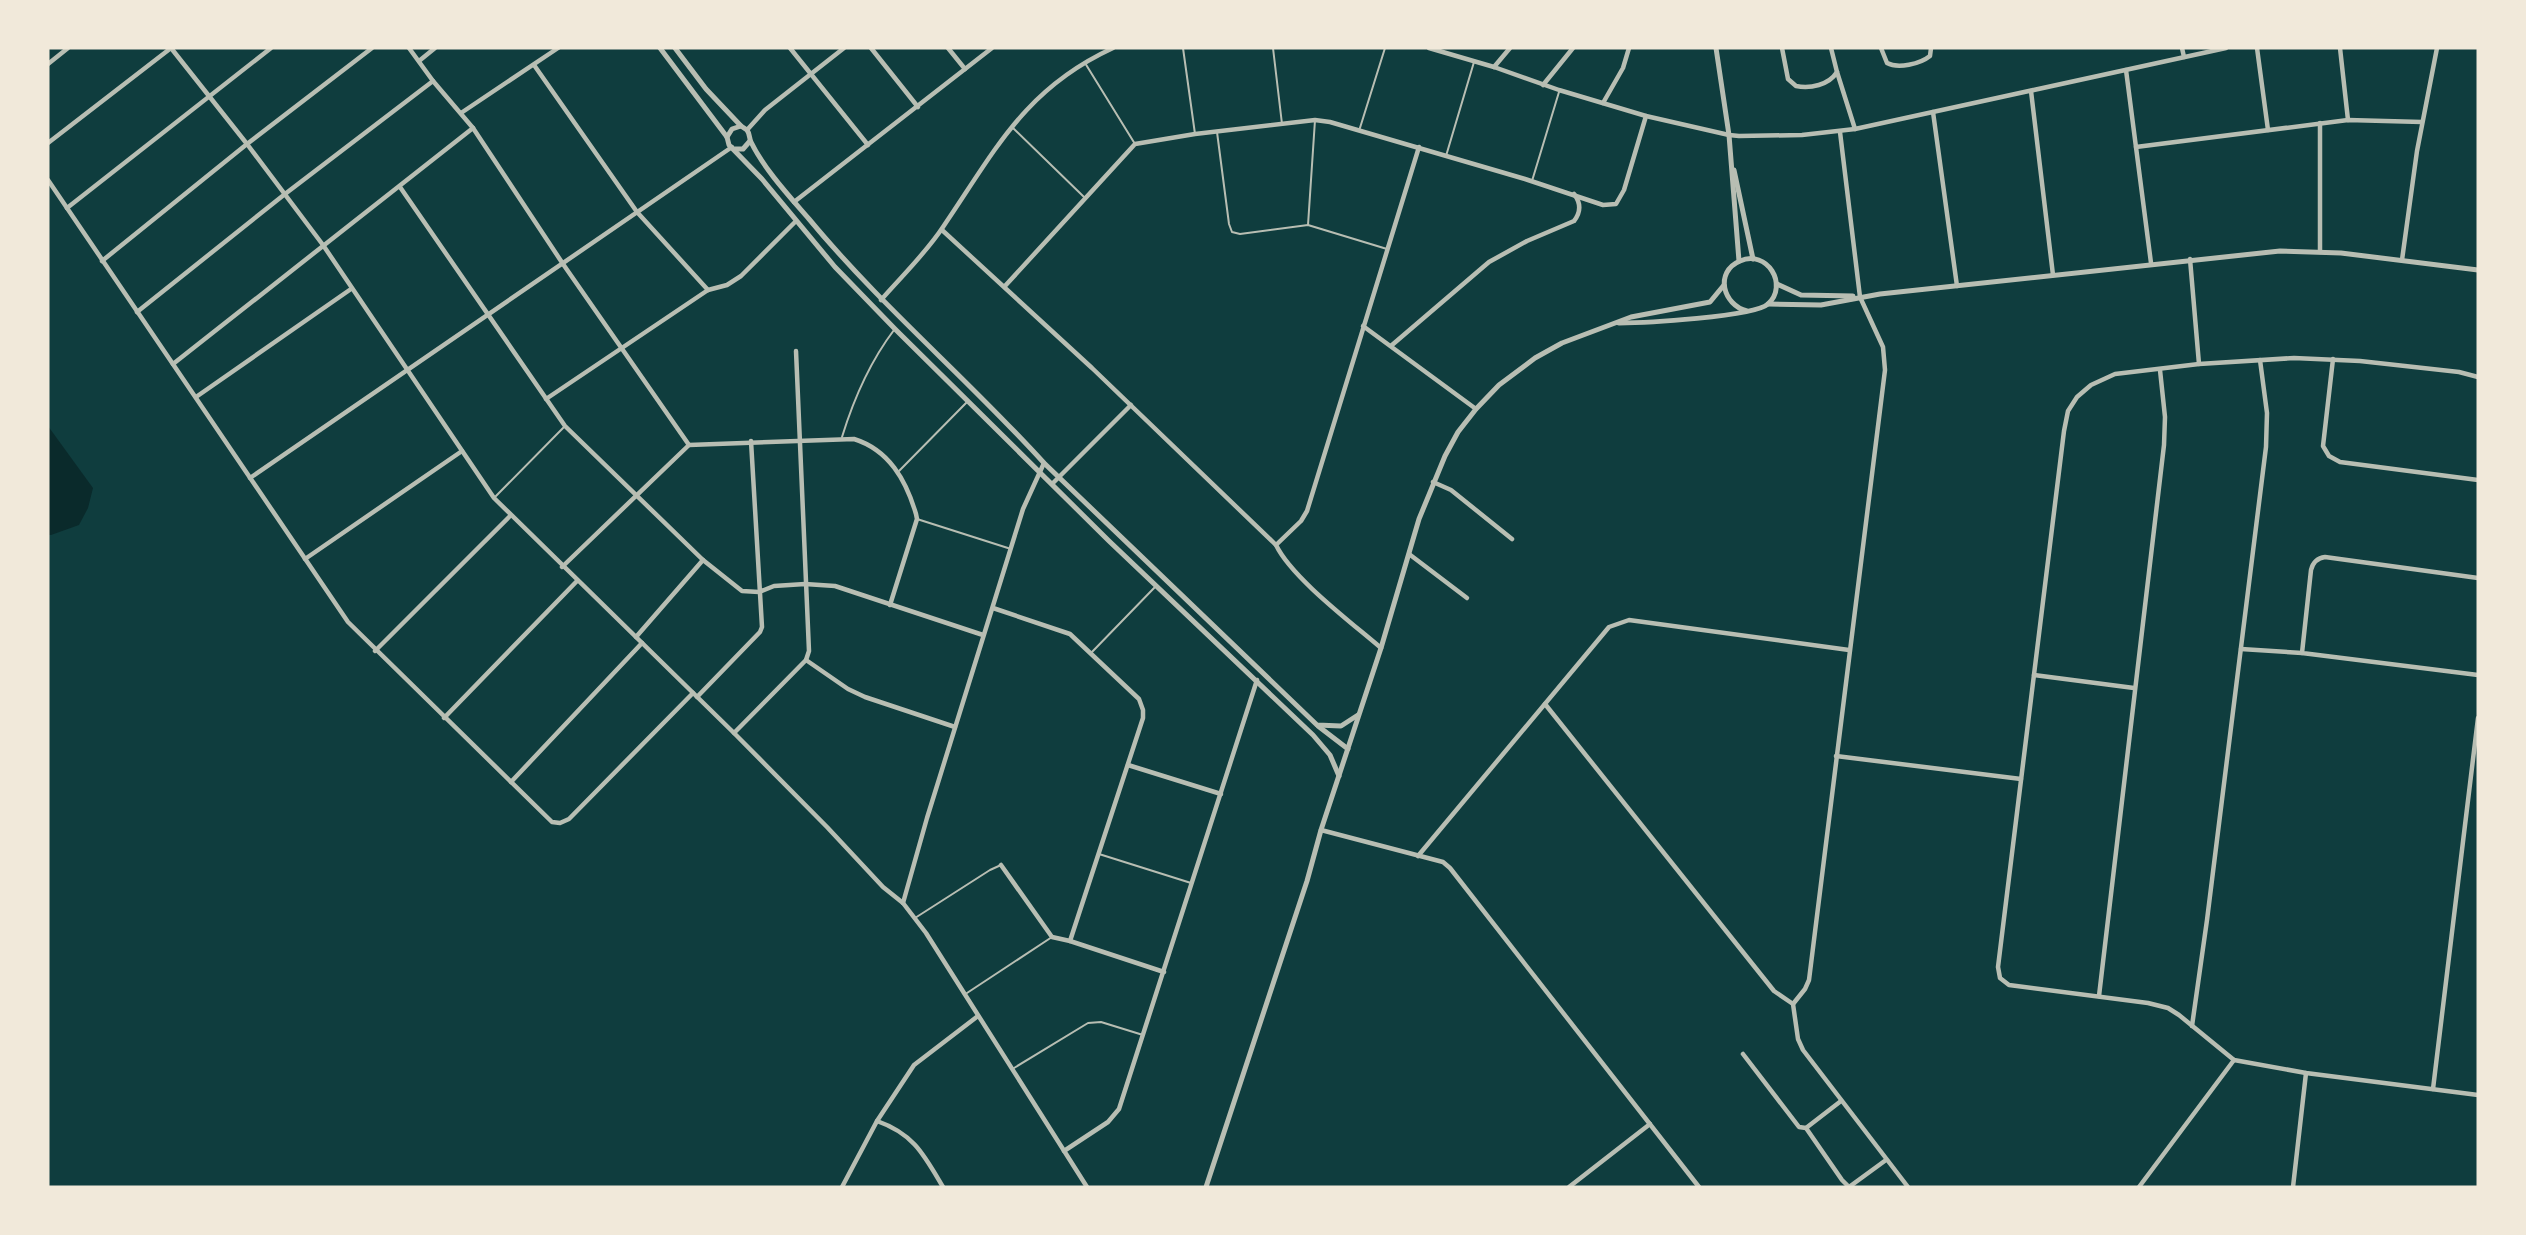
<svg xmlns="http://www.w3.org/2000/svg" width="2526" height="1235" font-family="Manrope,sans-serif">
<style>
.water{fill:#0a2a2b}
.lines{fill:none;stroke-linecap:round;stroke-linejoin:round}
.service{stroke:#b8beb3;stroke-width:2}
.minor{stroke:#b8beb3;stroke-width:4.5}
.tertiary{stroke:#b8beb3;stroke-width:5}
</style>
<rect width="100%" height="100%" fill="#0f3d3e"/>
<polygon class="water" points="48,426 93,488 88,508 79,525 51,535 48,535"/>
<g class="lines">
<g class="service">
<polyline points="1183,48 1195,134"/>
<polyline points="1273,48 1282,124"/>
<polyline points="1085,63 1135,144"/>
<polyline points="1013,128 1084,197"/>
<polyline points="1359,131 1385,48"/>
<polyline points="1217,132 1229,224 1232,232 1240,234 1308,225 1387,249"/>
<polyline points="1446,156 1474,62"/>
<polyline points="1532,181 1559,92"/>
<polyline points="1308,225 1315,120"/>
<path d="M842,437C854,398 869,363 894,330"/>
<polyline points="899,471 967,402"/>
<polyline points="495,497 565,426"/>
<polyline points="917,519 1011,549"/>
<polyline points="1091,653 1156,586"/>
<polyline points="1099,854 1191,883"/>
<polyline points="915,918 990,870 1001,865"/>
<polyline points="967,993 1052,937"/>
<polyline points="1014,1068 1088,1023 1101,1022 1143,1035"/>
</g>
<g class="minor">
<polyline points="171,48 247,144 323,245 494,498 734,733 827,827 883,887 903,903 926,933 1087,1187"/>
<polyline points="409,48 433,81 473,128 563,264 689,445"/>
<polyline points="790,48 868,145"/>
<polyline points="871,48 918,107"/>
<polyline points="948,48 965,69"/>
<polyline points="1429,48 1494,67 1559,90 1646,116 1729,135 1739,136 1802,135 1855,129 2226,48"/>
<path d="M1782,48L1788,79L1796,86C1810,89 1829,85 1837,72"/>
<polyline points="1831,48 1837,72 1855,129"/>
<path d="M1881,48L1887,63C1898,69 1920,64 1930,56L1931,48"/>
<polyline points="2182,48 2184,57"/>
<polyline points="2257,48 2268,130"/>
<polyline points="2340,48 2348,120"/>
<polyline points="419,61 435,48"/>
<polyline points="48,64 68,48"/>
<polyline points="534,65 637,212 708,290"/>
<polyline points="1494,67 1510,48"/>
<polyline points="2126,70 2151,263"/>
<polyline points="1543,85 1573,48"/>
<polyline points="2031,91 2053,275"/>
<polyline points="1603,103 1623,68 1629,48"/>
<polyline points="1933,112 1957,286"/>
<polyline points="461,113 558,48"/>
<polyline points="2320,123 2320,252"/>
<polyline points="747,130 765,110 844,48"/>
<polyline points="48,143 171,48"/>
<polyline points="2136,147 2348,120 2422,122"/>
<polyline points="48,180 348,622 552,822 560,823 569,819 693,693"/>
<polyline points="400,187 565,426 703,560 742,591 759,592 774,586 805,584 835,586 983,635"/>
<polyline points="794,202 992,48"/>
<polyline points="67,208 271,48"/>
<path d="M942,230L1092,368L1276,545C1292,578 1352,623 1381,648"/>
<polyline points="2190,259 2199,364"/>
<polyline points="2402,260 2417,151 2437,48"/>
<polyline points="102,261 247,144 372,48"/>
<polyline points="1005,286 1135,144 1195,134 1315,120 1330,122 1525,179 1603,205 1616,204 1624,190 1646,116"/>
<path d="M881,300C901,277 926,253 943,227C995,151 1024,89 1113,48"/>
<polyline points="137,312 285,194 433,81"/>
<polyline points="1363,326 1476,409"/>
<path d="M1392,345L1489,262L1527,241L1574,221C1581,212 1581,203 1574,194"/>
<polyline points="2333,359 2323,446 2329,456 2340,462 2478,480"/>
<polyline points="173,364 473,128"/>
<polyline points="2478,377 2459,372 2360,361 2294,358 2199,364 2115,374 2091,385 2077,397 2068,411 2064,431 1998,967 2000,978 2009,985 2148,1003 2168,1008 2179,1015 2234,1060 2306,1073 2478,1095"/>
<polyline points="196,397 351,289"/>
<polyline points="546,399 708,290 727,285 741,276 796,221"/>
<polyline points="250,478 732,147"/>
<polyline points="1433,482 1451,490 1512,539"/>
<polyline points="1053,483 1131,405"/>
<polyline points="1276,545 1301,521 1307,511 1419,147"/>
<polyline points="1409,554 1467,598"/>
<polyline points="305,559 462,451"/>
<path d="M562,567L689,445L854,439C889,450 906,480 916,514L917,519L890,605"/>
<path d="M2478,578L2325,557C2317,558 2313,562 2311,570L2302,653L2478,675"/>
<polyline points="993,608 1070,634 1139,699 1143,710 1143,718 1070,941"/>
<polyline points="636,637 703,560"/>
<polyline points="2241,649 2302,653"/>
<polyline points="375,651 510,516"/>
<polyline points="806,660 848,689 865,697 955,727"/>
<polyline points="2034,675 2134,688"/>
<polyline points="697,697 760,632 762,627 751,441"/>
<polyline points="1545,704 1762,976 1774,991 1793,1004 1798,1039 1803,1050 1908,1187"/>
<polyline points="444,718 577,581"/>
<polyline points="734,733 806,660 809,651 796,351"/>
<polyline points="1836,756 2021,779"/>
<polyline points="1128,765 1221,794"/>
<polyline points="511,782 642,643"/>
<polyline points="1321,830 1443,862 1450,868 1699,1187"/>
<polyline points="1418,856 1609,627 1629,620 1849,650"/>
<polyline points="1001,865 1052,937 1070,941 1164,972"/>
<polyline points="903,903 927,818 1023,509 1044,463"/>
<polyline points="2099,996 2164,445 2165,417 2160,370"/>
<polyline points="1793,1004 1805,989 1809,980 1885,370 1883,347 1860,297 1840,132"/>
<polyline points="2192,1026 2207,920 2266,447 2267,413 2260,360"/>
<polyline points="1743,1054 1799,1127 1806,1128"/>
<polyline points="2433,1089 2478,718"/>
<polyline points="1841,1101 1806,1128 1842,1180 1849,1187 1886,1160"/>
<path d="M877,1121C914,1134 924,1155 943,1187"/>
<polyline points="1064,1151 1108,1122 1119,1109 1257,680"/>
<polyline points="842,1187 877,1121 914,1065 978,1016"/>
<polyline points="1569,1187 1650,1124"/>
<polyline points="2139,1187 2234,1060"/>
<polyline points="2293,1187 2306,1073"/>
</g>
<g class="tertiary">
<polyline points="660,48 727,137 729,145 762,179 835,267 895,329 1109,541 1313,735 1330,755 1339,776"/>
<path d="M675,48L706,89L741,126L747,130C750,134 749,138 751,142C764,169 790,197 809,219C881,306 968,379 1044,463L1317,725L1341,726L1358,715"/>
<polyline points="1716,48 1729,135 1739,261"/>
<polyline points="727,137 732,129 741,126"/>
<polyline points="735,149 743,149 750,141"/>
<polyline points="1734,170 1753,259"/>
<polyline points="1777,284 1801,295 1853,296"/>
<polyline points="1768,304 1821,305 1880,294 2280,251 2341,253 2478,270"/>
<path d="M1619,323C1642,323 1754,317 1768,304C1789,285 1767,249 1740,261C1714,272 1723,305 1747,311"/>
<polyline points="1318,726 1348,749"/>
<polyline points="1206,1187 1307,881 1321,830 1381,648 1419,519 1445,456 1458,432 1476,409 1499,385 1535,358 1562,343 1631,317 1710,302 1724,285"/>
</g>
</g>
<rect width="2526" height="1235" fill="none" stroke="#f1e9da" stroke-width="99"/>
</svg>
